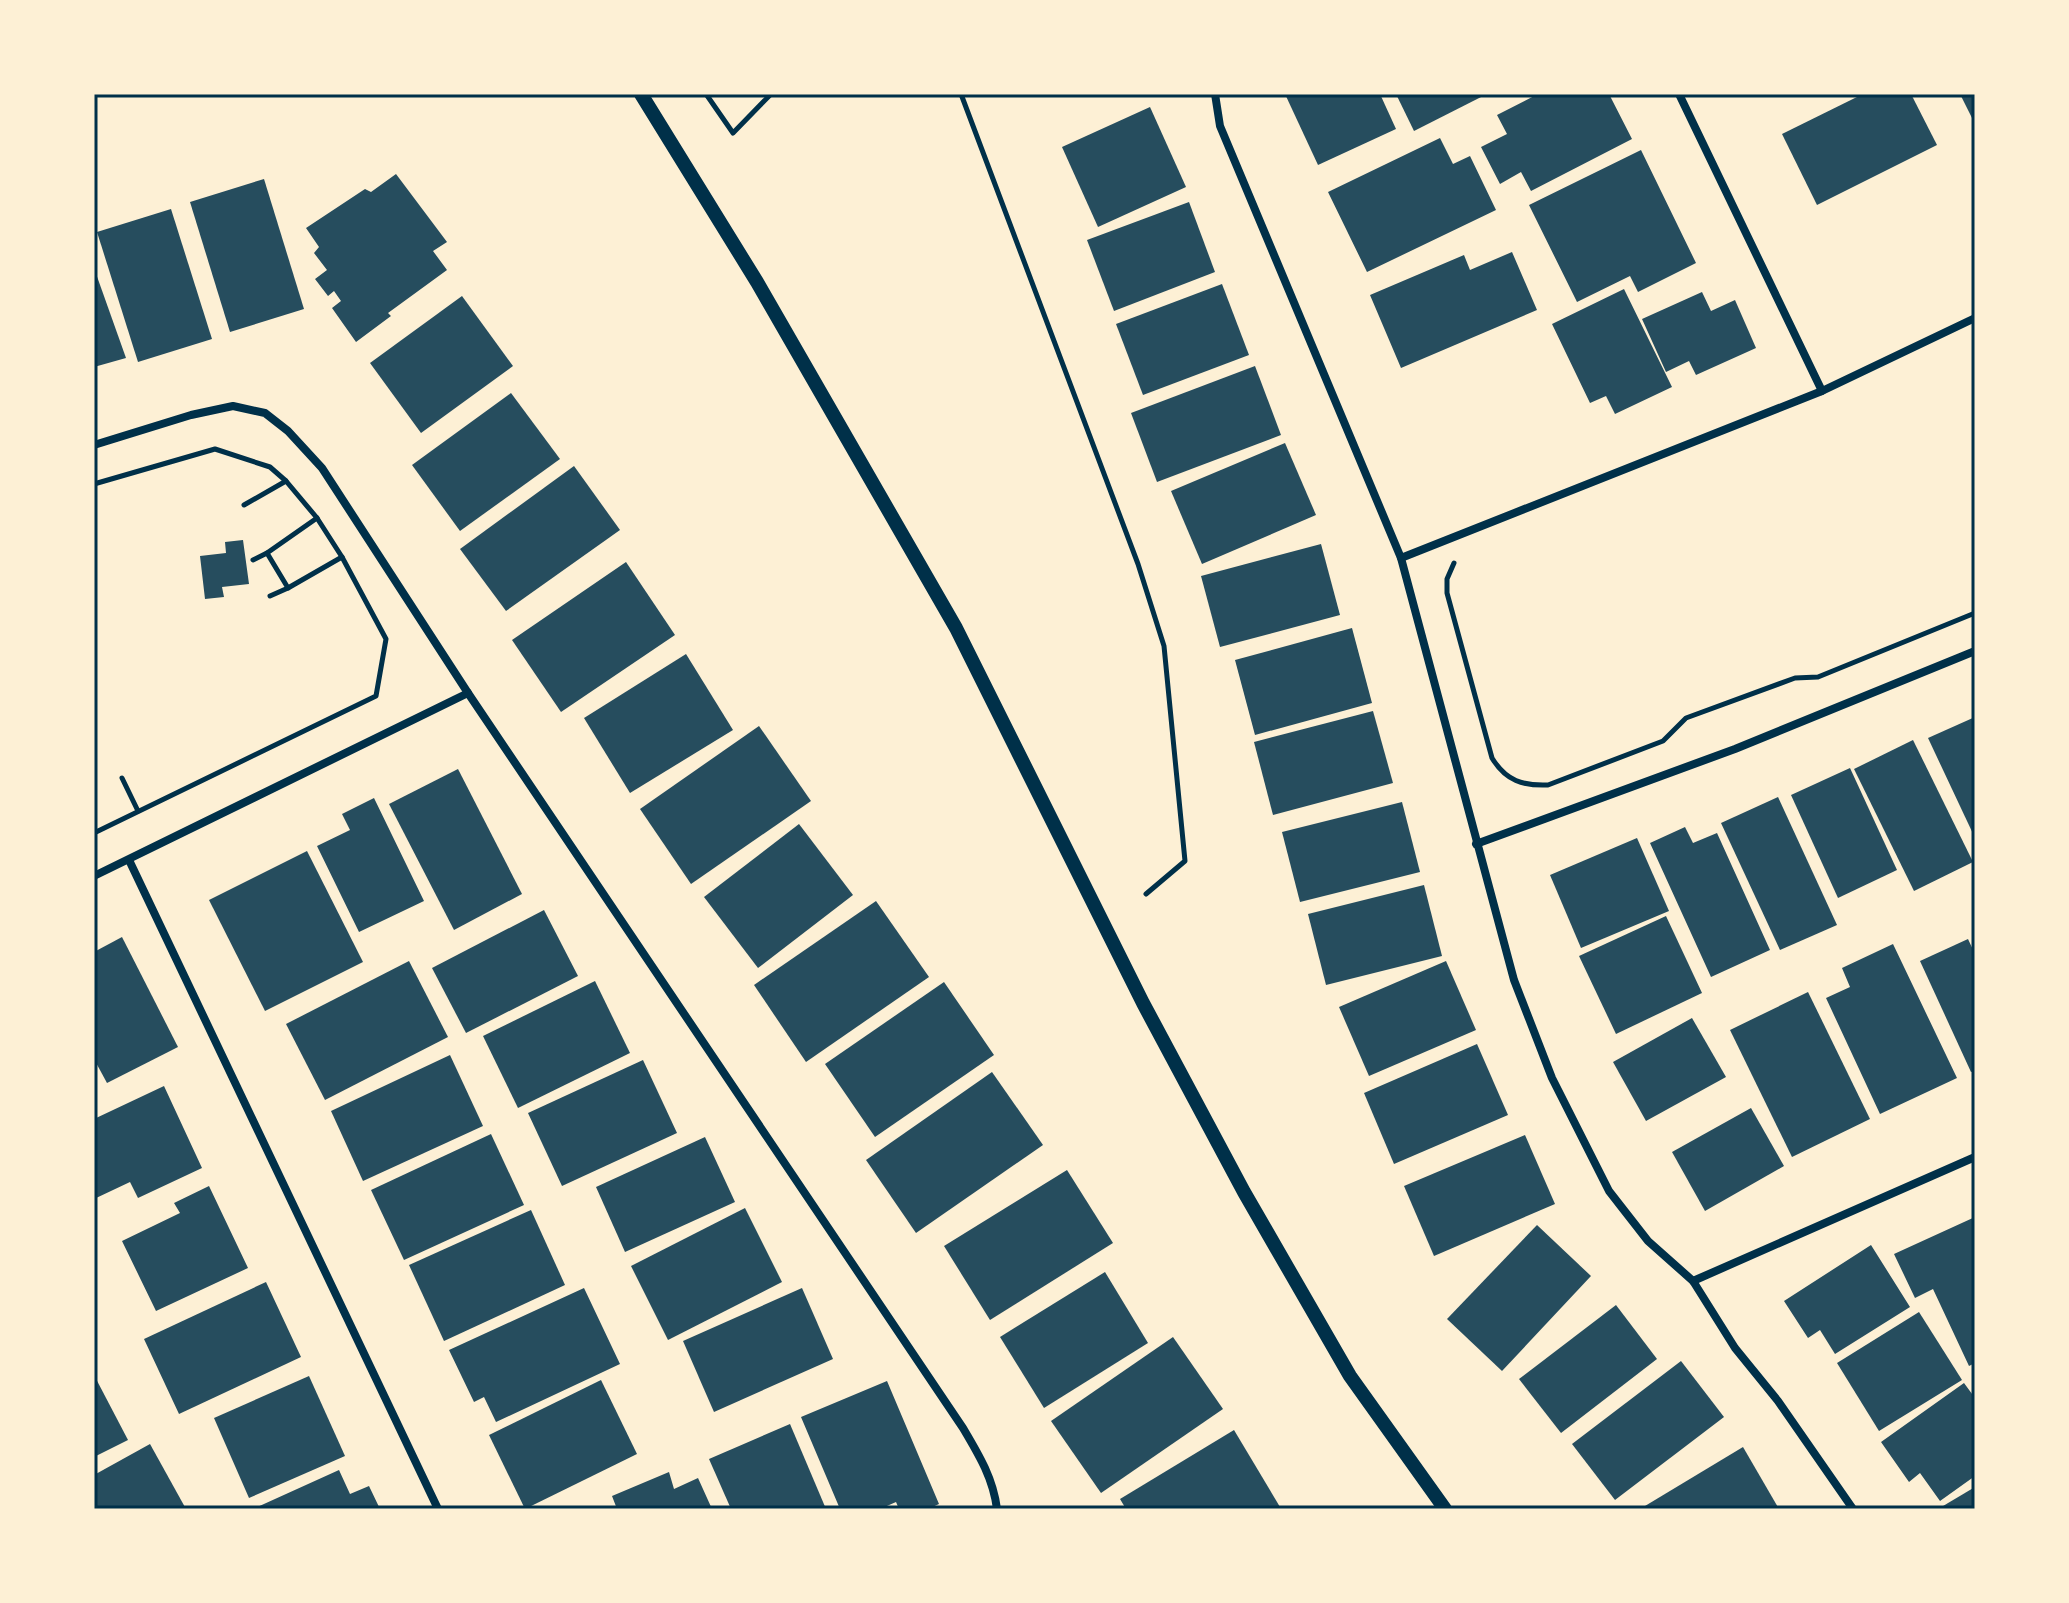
<svg xmlns="http://www.w3.org/2000/svg" width="2069" height="1603" font-family="'Fira Sans Condensed',sans-serif">
<style>
.building{fill:#264d5e}
.lines{fill:none;stroke-linecap:round;stroke-linejoin:round}
.path{stroke:#003049;stroke-width:5}
.minor{stroke:#003049;stroke-width:8}
.tertiary{stroke:#003049;stroke-width:14}
.neatline{fill:none;stroke:#003049;stroke-width:3}
</style>
<rect width="100%" height="100%" fill="#fdf0d5"/>
<g class="building">
<polygon points="1285,94 1380,94 1396,129 1318,165"/>
<polygon points="1396,94 1487,94 1414,131"/>
<polygon points="1538,94 1609,94 1632,139 1531,191 1521,172 1500,184 1481,147 1507,134 1497,115"/>
<polygon points="1863,94 1911,94 1937,145 1817,205 1782,134"/>
<polygon points="1960,94 1975,94 1975,124"/>
<polygon points="1150,107 1186,187 1098,227 1062,147"/>
<polygon points="1440,138 1453,164 1470,156 1496,210 1367,272 1328,192"/>
<polygon points="1641,150 1696,263 1638,292 1630,276 1577,302 1529,205"/>
<polygon points="396,174 447,242 433,251 447,270 388,313 391,316 356,342 332,308 341,301 334,291 328,296 315,279 327,270 314,253 319,247 306,228 365,189 371,192"/>
<polygon points="264,179 304,309 230,332 190,202"/>
<polygon points="1189,202 1215,272 1114,311 1087,240"/>
<polygon points="171,209 212,339 138,362 97,232"/>
<polygon points="1512,252 1537,310 1401,368 1370,295 1464,255 1470,270"/>
<polygon points="94,268 126,358 94,367"/>
<polygon points="1222,284 1249,355 1143,395 1116,324"/>
<polygon points="1624,289 1672,387 1615,414 1606,396 1590,403 1552,324"/>
<polygon points="1702,292 1711,311 1735,300 1756,348 1696,375 1689,361 1666,372 1642,319"/>
<polygon points="462,296 513,366 421,433 370,363"/>
<polygon points="1255,366 1281,435 1157,482 1131,413"/>
<polygon points="511,393 560,459 460,531 412,465"/>
<polygon points="1285,443 1316,515 1202,564 1171,491"/>
<polygon points="574,466 620,530 506,611 460,549"/>
<polygon points="243,540 249,584 222,587 224,597 205,599 200,556 226,553 225,542"/>
<polygon points="1321,544 1340,615 1220,647 1201,576"/>
<polygon points="626,562 675,635 561,712 512,640"/>
<polygon points="1352,628 1372,703 1255,735 1235,660"/>
<polygon points="686,654 733,730 630,793 584,718"/>
<polygon points="1373,711 1393,783 1273,815 1254,742"/>
<polygon points="1975,717 1975,838 1928,738"/>
<polygon points="759,726 811,801 691,884 640,809"/>
<polygon points="1913,740 1973,862 1914,891 1854,769"/>
<polygon points="1850,768 1897,870 1838,898 1791,795"/>
<polygon points="458,769 522,894 454,930 389,804"/>
<polygon points="1778,797 1837,925 1780,950 1721,823"/>
<polygon points="374,798 424,901 359,932 317,846 350,830 342,814"/>
<polygon points="1402,802 1420,872 1300,902 1282,832"/>
<polygon points="799,824 853,895 758,968 704,897"/>
<polygon points="1685,827 1693,843 1717,833 1770,950 1711,977 1650,843"/>
<polygon points="1637,838 1669,911 1581,948 1550,875"/>
<polygon points="307,851 363,962 265,1011 209,900"/>
<polygon points="1424,885 1442,956 1326,985 1308,914"/>
<polygon points="876,901 929,977 806,1062 754,985"/>
<polygon points="544,910 578,976 466,1033 432,968"/>
<polygon points="1666,916 1702,993 1616,1034 1579,956"/>
<polygon points="122,937 178,1047 107,1083 94,1059 94,952"/>
<polygon points="1968,939 1975,954 1975,1071 1971,1072 1920,961"/>
<polygon points="1893,944 1957,1078 1880,1114 1826,998 1850,987 1842,968"/>
<polygon points="409,961 448,1037 325,1100 286,1024"/>
<polygon points="1446,961 1476,1030 1369,1076 1339,1007"/>
<polygon points="595,981 630,1053 518,1108 483,1036"/>
<polygon points="944,982 994,1055 875,1137 825,1064"/>
<polygon points="1808,992 1870,1119 1792,1157 1730,1030"/>
<polygon points="1692,1018 1726,1077 1646,1121 1613,1062"/>
<polygon points="1477,1044 1508,1115 1394,1164 1364,1093"/>
<polygon points="450,1055 483,1126 363,1181 331,1111"/>
<polygon points="643,1060 677,1133 562,1186 528,1113"/>
<polygon points="992,1072 1043,1145 916,1233 866,1160"/>
<polygon points="164,1086 202,1168 138,1198 130,1182 94,1199 94,1119"/>
<polygon points="1751,1108 1784,1166 1705,1211 1672,1152"/>
<polygon points="491,1134 524,1205 404,1260 371,1190"/>
<polygon points="1525,1135 1555,1204 1434,1256 1404,1186"/>
<polygon points="705,1137 735,1202 625,1252 596,1187"/>
<polygon points="1067,1170 1113,1243 990,1320 944,1246"/>
<polygon points="209,1186 248,1268 156,1311 122,1241 180,1213 174,1203"/>
<polygon points="745,1208 782,1282 668,1340 631,1266"/>
<polygon points="531,1210 565,1285 444,1341 409,1265"/>
<polygon points="1975,1217 1975,1363 1969,1366 1933,1289 1915,1298 1894,1254"/>
<polygon points="1537,1225 1591,1276 1502,1371 1447,1319"/>
<polygon points="1871,1245 1910,1307 1835,1354 1820,1330 1808,1338 1784,1301"/>
<polygon points="1105,1272 1148,1343 1044,1408 1000,1337"/>
<polygon points="266,1282 301,1357 179,1414 144,1339"/>
<polygon points="584,1288 620,1364 496,1422 484,1397 474,1402 449,1350"/>
<polygon points="802,1288 833,1359 714,1412 683,1341"/>
<polygon points="1616,1305 1657,1359 1561,1433 1519,1379"/>
<polygon points="1919,1312 1962,1380 1879,1431 1837,1363"/>
<polygon points="1173,1337 1223,1409 1101,1493 1051,1421"/>
<polygon points="1681,1361 1724,1417 1615,1500 1572,1444"/>
<polygon points="94,1375 128,1440 94,1457"/>
<polygon points="309,1376 345,1456 249,1498 214,1418"/>
<polygon points="601,1380 637,1454 525,1509 489,1435"/>
<polygon points="887,1381 939,1504 928,1509 899,1509 896,1502 880,1509 840,1509 801,1417"/>
<polygon points="1964,1383 1975,1398 1975,1476 1940,1501 1920,1473 1909,1482 1881,1442"/>
<polygon points="790,1424 826,1509 731,1509 709,1459"/>
<polygon points="1234,1430 1280,1507 1277,1509 1126,1509 1120,1499"/>
<polygon points="150,1444 186,1509 94,1509 94,1475"/>
<polygon points="1743,1447 1779,1509 1640,1509"/>
<polygon points="339,1470 350,1494 369,1486 380,1509 253,1509"/>
<polygon points="669,1472 674,1489 698,1478 712,1509 617,1509 612,1496"/>
<polygon points="1975,1487 1975,1509 1938,1509"/>
</g>
<g class="lines">
<g class="path">
<polyline points="706,94 733,133 771,94"/>
<polyline points="961,94 1138,564 1164,646 1185,861 1146,894"/>
<polyline points="94,484 215,449 270,467 286,481 317,518 342,557 386,639 376,696 94,833"/>
<polyline points="244,505 286,481"/>
<polyline points="267,553 317,518"/>
<polyline points="253,560 267,553 288,588 270,596"/>
<path d="M1454,563L1447,579V593L1492,758C1506,781 1523,786 1548,785L1663,741L1686,718L1795,678L1818,677L1975,613"/>
<polyline points="288,588 342,557"/>
<polyline points="122,778 138,811"/>
</g>
<g class="minor">
<polyline points="1215,94 1220,126 1401,558 1514,980 1552,1078 1609,1191 1648,1241 1693,1281 1735,1348 1778,1401 1853,1509"/>
<polyline points="1679,94 1822,391"/>
<path d="M94,445L191,415L233,406L265,413L288,431L322,468L468,693L963,1428C979,1455 993,1478 997,1509"/>
<polyline points="1401,558 1822,391 1975,318"/>
<polyline points="1476,844 1735,749 1975,651"/>
<polyline points="129,860 438,1509"/>
<polyline points="94,876 468,693"/>
<polyline points="1693,1281 1975,1157"/>
</g>
<polyline class="tertiary" points="641,94 757,282 956,628 1143,1003 1244,1192 1350,1376 1445,1509"/>
</g>
<rect width="2069" height="1603" fill="none" stroke="#fdf0d5" stroke-width="192"/>
<rect x="96" y="96" width="1877" height="1411" class="neatline"/>
</svg>
